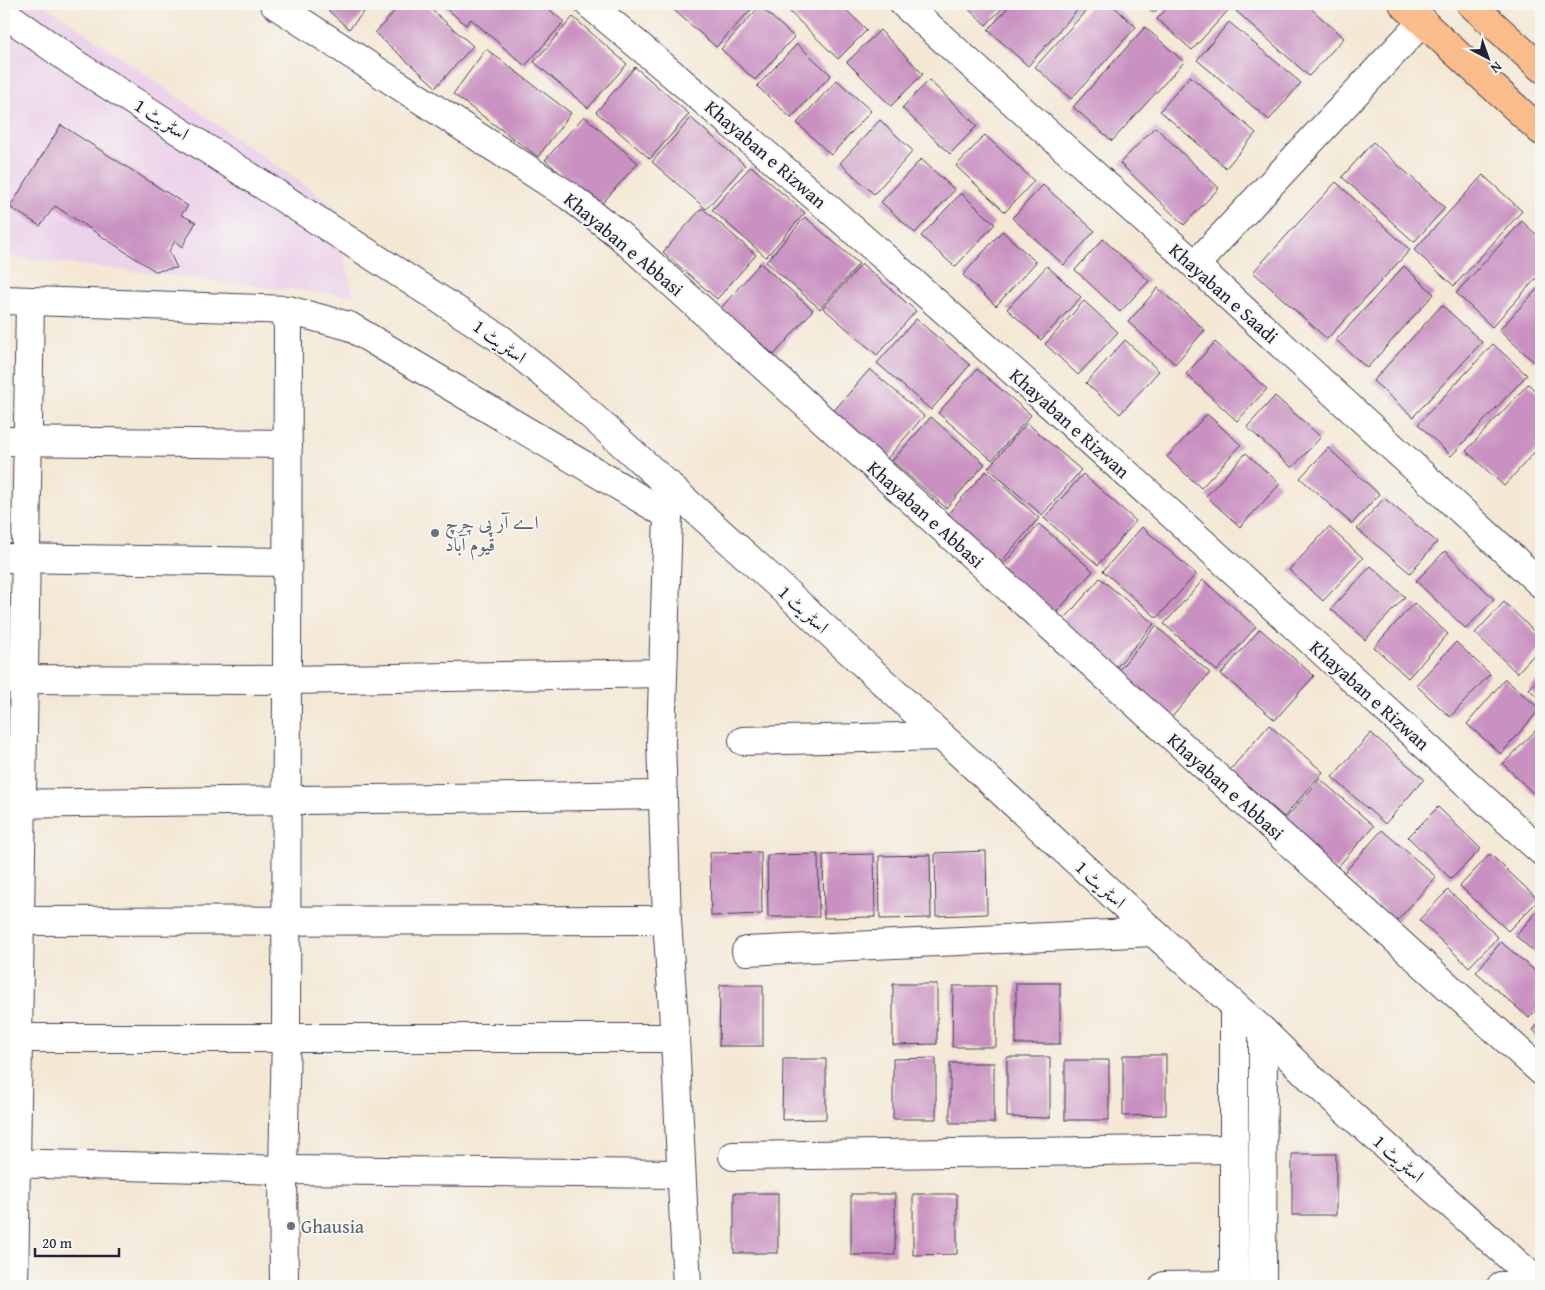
<svg xmlns="http://www.w3.org/2000/svg" width="1545" height="1290" font-family="'Gentium Book Plus',Amiri,serif">
<style>
.built{fill:#ecd1ea}
.building{fill:#c991c1}
.lines{fill:none;stroke-linecap:round;stroke-linejoin:round}
.minor-casing{stroke:#424052;stroke-width:30}
.major-casing{stroke:#424052;stroke-width:30}
.minor{stroke:#fff;stroke-width:28}
.major{stroke:#fabc8b;stroke-width:28}
.worship-dot{fill:#6b7280;stroke:#f6f6f2;stroke-width:2}
.labels{text-anchor:middle;dominant-baseline:central;stroke-width:4;stroke-linejoin:round;paint-order:stroke}
.street-label{font-size:19px;fill:#22223b;stroke:#f6f6f2}
.worship-label{font-size:19px;fill:#5b616d;stroke:#f6f6f2;text-anchor:start}
</style>
<rect width="100%" height="100%" fill="#f6f6f2"/>
<filter id="ink" filterUnits="userSpaceOnUse"><feTurbulence type="fractalNoise" baseFrequency=".02" numOctaves="2"/><feDisplacementMap in="SourceGraphic" scale="10" xChannelSelector="R" yChannelSelector="G"/><feConvolveMatrix kernelMatrix="1 2 1 2 8 2 1 2 1" color-interpolation-filters="sRGB"/></filter>
<filter id="wash" filterUnits="userSpaceOnUse"><feTurbulence type="fractalNoise" baseFrequency=".0096" numOctaves="4" result="noise"/><feDisplacementMap in="SourceGraphic" scale="20" xChannelSelector="R" yChannelSelector="G"/><feGaussianBlur stdDeviation="1.12" result="paint"/><feColorMatrix in="noise" values="0 0 0 0 0 0 0 0 0 0 0 0 0 0 0 0 0 1.4 0 .05"/><feComposite in="paint" operator="in"/></filter>
<g filter="url(#wash)">
<rect width="100%" height="100%" fill="#f4e8d5"/>
<polygon class="built" points="4,4 44,4 329,202 354,296 274,288 4,256"/>
<g id="blocks">
<g class="building">
<polygon points="321,4 371,4 349,29"/>
<polygon points="401,4 425,4 473,46 436,87 375,33"/>
<polygon points="441,4 543,4 564,22 525,66 471,19 466,25"/>
<polygon points="667,4 756,4 716,47"/>
<polygon points="794,4 840,4 867,30 838,59 788,10"/>
<polygon points="963,4 1006,4 986,25"/>
<polygon points="1011,4 1078,4 1081,6 1028,66 988,30"/>
<polygon points="1092,4 1111,4 1136,27 1071,99 1035,67"/>
<polygon points="1143,4 1161,4 1154,13"/>
<polygon points="1171,4 1234,4 1192,50 1157,19"/>
<polygon points="1243,4 1306,4 1344,38 1309,76 1236,11"/>
<polygon points="760,6 794,37 755,80 721,49"/>
<polygon points="573,17 627,64 588,108 534,62"/>
<polygon points="1229,22 1301,83 1269,120 1197,60"/>
<polygon points="1145,27 1184,62 1112,141 1073,107"/>
<polygon points="880,30 923,74 891,106 847,62"/>
<polygon points="797,44 831,75 791,118 757,86"/>
<polygon points="486,49 571,113 538,157 453,94"/>
<polygon points="635,67 689,114 650,159 596,112"/>
<polygon points="1190,76 1256,133 1226,168 1160,111"/>
<polygon points="837,80 871,111 831,155 797,123"/>
<polygon points="929,80 977,126 950,154 902,108"/>
<polygon points="584,116 638,163 599,207 545,160"/>
<polygon points="691,118 745,165 706,209 652,162"/>
<polygon points="880,120 913,151 874,194 840,163"/>
<polygon points="61,125 188,206 181,215 196,222 182,247 175,241 169,251 177,268 155,271 55,206 40,226 10,207"/>
<polygon points="1155,127 1219,188 1184,225 1120,163"/>
<polygon points="985,135 1034,181 1005,212 956,166"/>
<polygon points="1373,142 1445,208 1414,242 1342,177"/>
<polygon points="921,159 955,190 915,233 881,202"/>
<polygon points="751,166 805,213 766,257 712,210"/>
<polygon points="1483,175 1522,211 1454,286 1414,250"/>
<polygon points="1336,182 1410,250 1327,339 1253,272"/>
<polygon points="1043,185 1095,231 1064,265 1012,218"/>
<polygon points="961,193 995,224 955,267 921,236"/>
<polygon points="702,208 756,255 717,299 663,252"/>
<polygon points="805,217 859,264 820,309 766,262"/>
<polygon points="1522,221 1541,239 1541,273 1492,327 1456,293"/>
<polygon points="1002,231 1036,262 996,306 963,275"/>
<polygon points="1103,239 1149,281 1120,312 1075,270"/>
<polygon points="760,263 813,310 774,355 721,308"/>
<polygon points="862,264 916,311 877,355 823,308"/>
<polygon points="1047,266 1081,297 1041,340 1007,309"/>
<polygon points="1404,266 1434,294 1367,368 1336,340"/>
<polygon points="1541,285 1541,354 1534,362 1499,330"/>
<polygon points="1158,288 1205,330 1175,364 1128,322"/>
<polygon points="1084,301 1118,332 1078,375 1045,344"/>
<polygon points="1442,305 1482,342 1413,417 1373,381"/>
<polygon points="916,319 970,365 931,410 877,363"/>
<polygon points="1125,340 1159,371 1120,414 1086,383"/>
<polygon points="1215,342 1267,389 1237,421 1186,374"/>
<polygon points="1493,344 1527,375 1451,456 1418,424"/>
<polygon points="870,369 924,416 885,461 831,414"/>
<polygon points="977,369 1031,415 992,460 938,413"/>
<polygon points="1528,384 1541,396 1541,445 1504,486 1466,451"/>
<polygon points="1275,396 1321,437 1292,468 1247,427"/>
<polygon points="1207,414 1241,445 1201,488 1167,457"/>
<polygon points="931,417 985,464 946,508 892,461"/>
<polygon points="1027,423 1081,470 1042,515 988,468"/>
<polygon points="1328,448 1379,494 1352,524 1300,478"/>
<polygon points="1246,453 1280,484 1240,527 1206,496"/>
<polygon points="986,471 1039,518 1001,562 947,515"/>
<polygon points="1083,474 1136,521 1098,565 1044,518"/>
<polygon points="1384,498 1437,542 1410,573 1357,529"/>
<polygon points="1039,524 1093,571 1054,615 1000,568"/>
<polygon points="1142,527 1196,574 1157,618 1103,571"/>
<polygon points="1329,527 1363,558 1323,601 1289,570"/>
<polygon points="1445,551 1494,599 1466,629 1416,581"/>
<polygon points="1371,566 1405,597 1365,640 1331,609"/>
<polygon points="1100,578 1154,624 1115,669 1061,623"/>
<polygon points="1203,580 1256,627 1217,671 1164,624"/>
<polygon points="1504,602 1541,638 1541,647 1517,673 1475,633"/>
<polygon points="1414,603 1448,634 1408,678 1374,647"/>
<polygon points="1156,626 1210,673 1171,718 1118,671"/>
<polygon points="1260,629 1314,676 1275,720 1221,674"/>
<polygon points="1456,642 1490,674 1450,717 1416,685"/>
<polygon points="1541,676 1541,700 1529,689"/>
<polygon points="1505,679 1540,709 1501,754 1467,724"/>
<polygon points="1269,725 1323,772 1284,817 1230,770"/>
<polygon points="1541,725 1541,791 1536,796 1503,764"/>
<polygon points="1371,733 1424,779 1385,824 1332,777"/>
<polygon points="1320,779 1374,826 1335,870 1282,823"/>
<polygon points="1438,807 1481,849 1451,879 1408,837"/>
<polygon points="1382,830 1436,877 1397,921 1343,874"/>
<polygon points="986,851 987,914 936,916 935,853"/>
<polygon points="761,852 762,914 711,916 710,853"/>
<polygon points="818,854 819,917 768,917 767,855"/>
<polygon points="874,854 875,917 824,918 823,855"/>
<polygon points="1490,854 1539,900 1508,931 1460,886"/>
<polygon points="930,855 931,918 880,919 879,856"/>
<polygon points="1448,890 1498,937 1469,967 1419,920"/>
<polygon points="1541,906 1541,958 1516,936"/>
<polygon points="1501,942 1541,976 1541,1004 1529,1018 1476,972"/>
<rect x="1016" y="983" width="44" height="61"/>
<polygon points="893,984 937,984 937,1044 893,1045"/>
<polygon points="720,985 763,985 763,1046 719,1046"/>
<polygon points="953,986 996,986 996,1047 952,1047"/>
<polygon points="1541,1021 1541,1037 1533,1030"/>
<polygon points="1123,1055 1166,1055 1166,1115 1123,1116"/>
<polygon points="1007,1057 1050,1057 1050,1118 1007,1117"/>
<polygon points="936,1058 936,1119 893,1119 893,1059"/>
<polygon points="783,1059 826,1059 826,1119 782,1120"/>
<rect x="1065" y="1060" width="44" height="60"/>
<rect x="950" y="1063" width="44" height="60"/>
<rect x="1292" y="1154" width="44" height="61"/>
<rect x="734" y="1193" width="44" height="60"/>
<rect x="851" y="1194" width="44" height="61"/>
<polygon points="913,1194 957,1194 957,1254 913,1255"/>
</g>
</g>
</g>
<g filter="url(#ink)">
<use href="#blocks" fill-opacity="0" stroke="#424052" stroke-width="1"/>
<g class="lines">
<defs>
<g id="minor">
<polyline points="274,4 569,196 617,233 1541,1071"/>
<path d="M589,4C916,276 1227,565 1541,851"/>
<polyline points="904,4 1195,265 1541,584"/>
<polyline points="4,13 74,63 501,339 572,398 774,581 1153,932 1263,1031 1319,1086 1541,1285"/>
<polyline points="1195,265 1423,21"/>
<polyline points="4,300 288,310 349,326 668,515"/>
<polyline points="4,441 288,444"/>
<polyline points="668,484 668,515 661,742 667,920 675,1038 687,1286"/>
<polyline points="4,558 287,562"/>
<polyline points="4,679 287,680 663,673"/>
<polyline points="743,741 941,736"/>
<polyline points="4,804 663,795"/>
<polyline points="4,921 667,920"/>
<polyline points="746,951 1153,932"/>
<polyline points="1234,1005 1234,1286"/>
<polyline points="4,1038 675,1038"/>
<polyline points="733,1156 1234,1149"/>
<polyline points="4,1163 283,1170 681,1174"/>
<polyline points="14,1286 30,301"/>
<polyline points="284,1286 283,1170 286,1037 288,310"/>
<polyline points="1164,1286 1234,1285"/>
<polyline points="1262,1286 1263,1031"/>
<polyline points="1501,1286 1541,1285"/>
</g>
<g id="major">
<polyline points="1403,4 1541,131"/>
<polyline points="1471,4 1541,68"/>
</g>
</defs>
<use href="#minor" class="minor-casing"/>
<use href="#major" class="major-casing"/>
<use href="#minor" class="minor"/>
<use href="#major" class="major"/>
</g>
</g>
<g class="worship-dot">
<circle cx="435" cy="533" r="5"/>
<circle cx="291" cy="1226" r="5"/>
</g>
<g class="labels">
<g class="street-label">
<text transform="translate(162 119) rotate(33)">اسٹریٹ 1</text>
<text transform="translate(766 154) rotate(41)">Khayaban e Rizwan</text>
<text transform="translate(624 244) rotate(40)">Khayaban e Abbasi</text>
<text transform="translate(1224 293) rotate(42)">Khayaban e Saadi</text>
<text transform="translate(500 341) rotate(36)">اسٹریٹ 1</text>
<text transform="translate(1070 423) rotate(42)">Khayaban e Rizwan</text>
<text transform="translate(926 514) rotate(42)">Khayaban e Abbasi</text>
<text transform="translate(804 609) rotate(43)">اسٹریٹ 1</text>
<text transform="translate(1370 695) rotate(42)">Khayaban e Rizwan</text>
<text transform="translate(1226 786) rotate(42)">Khayaban e Abbasi</text>
<text transform="translate(1101 884) rotate(43)">اسٹریٹ 1</text>
<text transform="translate(1399 1158) rotate(42)">اسٹریٹ 1</text>
</g>
<g class="worship-label">
<text x="445" y="522">اے آر پی چرچ<tspan x="445" dy="22">قیوم آباد</tspan></text>
<text x="301" y="1226">Ghausia</text>
</g>
</g>
<rect width="1545" height="1290" fill="none" stroke="#f6f6f2" stroke-width="20"/>
<g transform="translate(1488 58) rotate(139)" stroke="#f6f6f2" stroke-width="4" paint-order="stroke">
<path d="M0-4L9 19L0 12L-9 19Z" fill="#22223b"/>
<text y="-8" font-size="14" font-weight="bold" text-anchor="middle" fill="#22223b">N</text>
</g>
<path d="M35 1248v8h84v-8" fill="none" stroke="#22223b" stroke-width="2.5"/>
<text x="42" y="1248" font-size="15" fill="#22223b" stroke="#f6f6f2" stroke-width="4" paint-order="stroke">20 m</text>
</svg>
